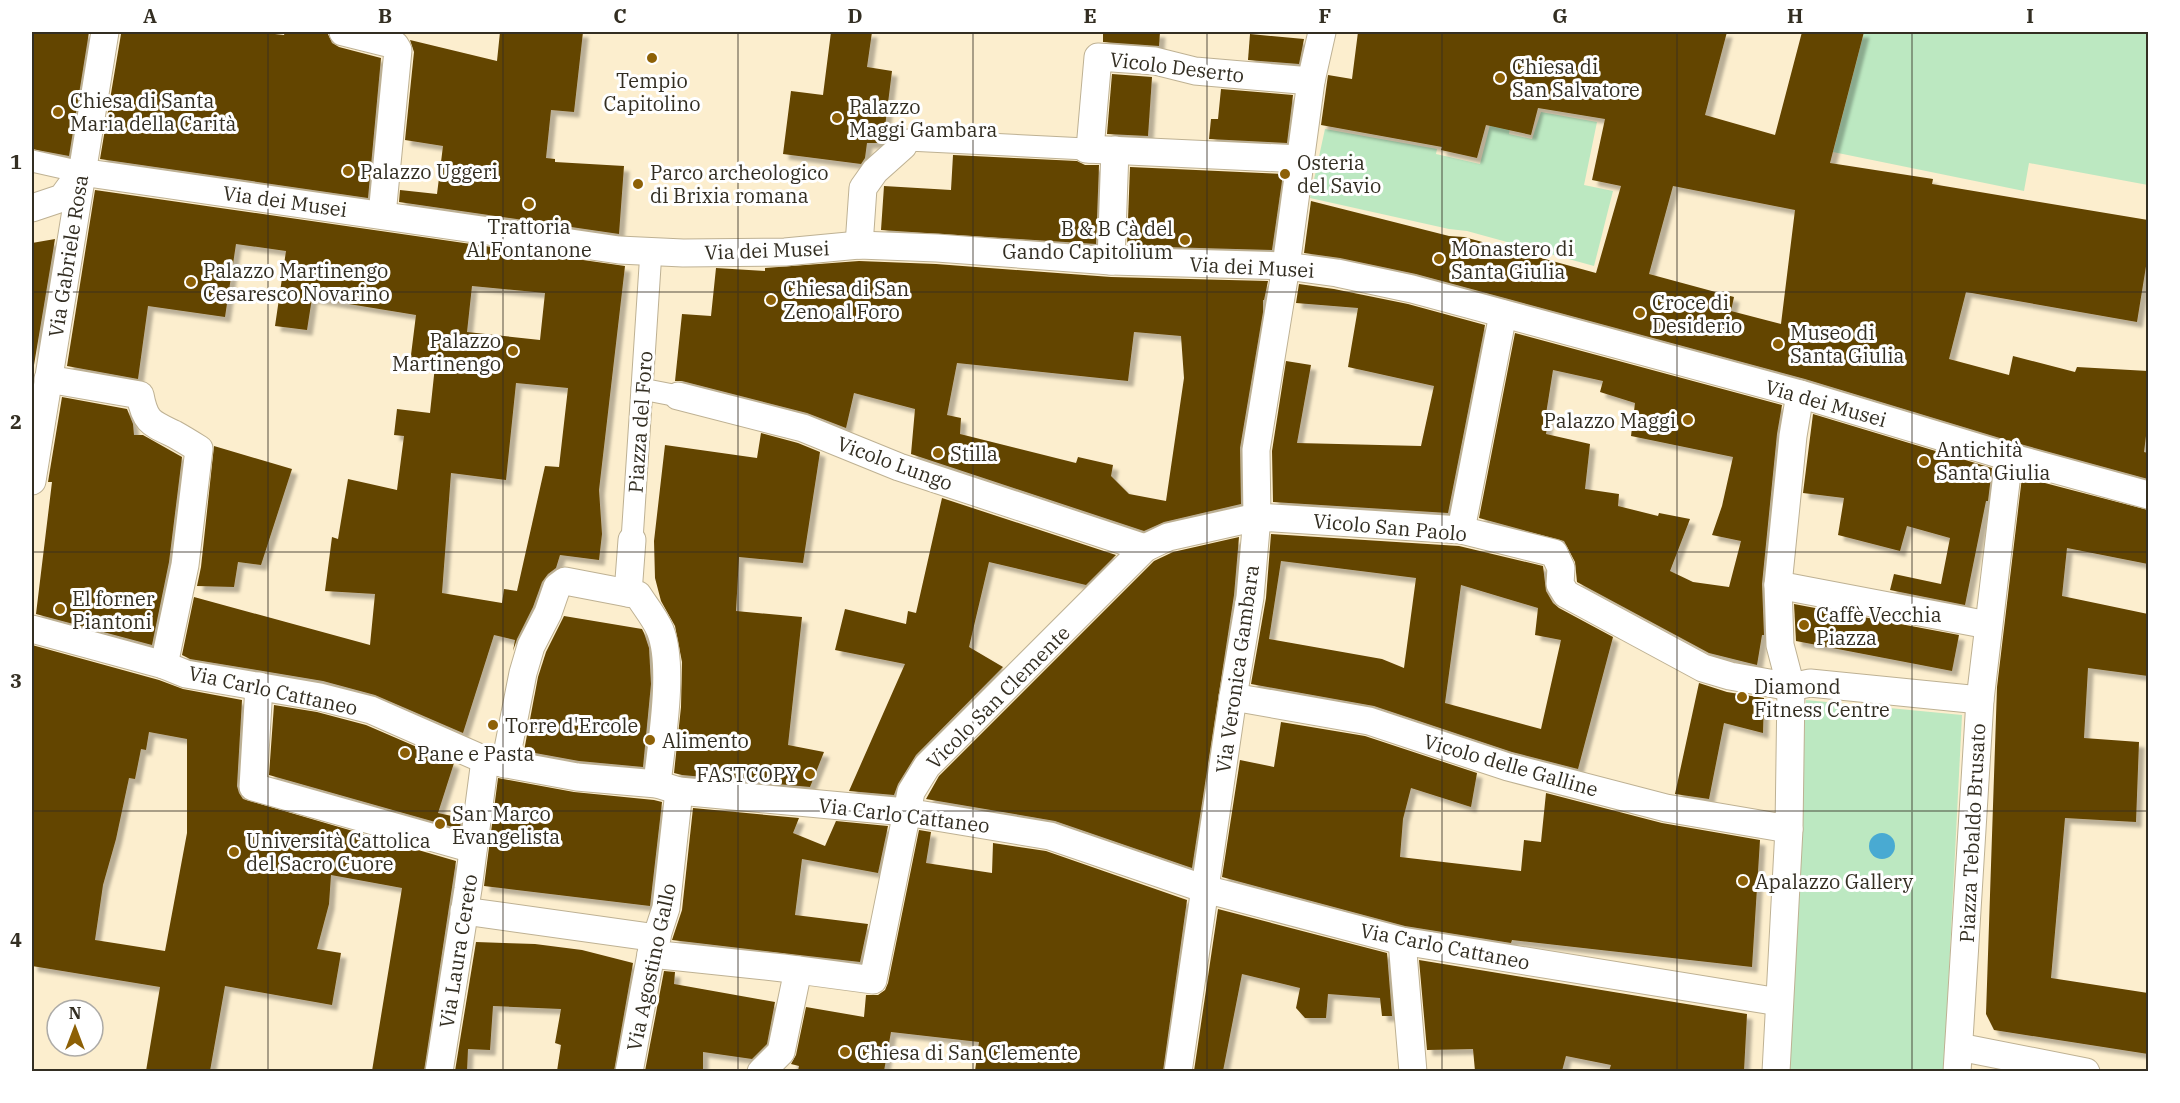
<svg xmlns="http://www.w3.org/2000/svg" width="2180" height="1103" font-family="'IBM Plex Serif',serif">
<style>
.green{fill:#bce8c1}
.water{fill:#49aad2}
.building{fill:#644400;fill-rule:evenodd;filter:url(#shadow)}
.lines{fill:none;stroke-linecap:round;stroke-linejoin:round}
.pedestrian-casing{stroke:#beb193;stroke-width:23}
.minor-casing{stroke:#beb193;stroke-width:29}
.pedestrian{stroke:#fff;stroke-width:21}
.minor{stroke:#fff;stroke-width:27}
.grid{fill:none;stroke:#332e22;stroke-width:1.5;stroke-opacity:0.55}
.poi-dot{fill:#8d6006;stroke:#fff;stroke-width:2}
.labels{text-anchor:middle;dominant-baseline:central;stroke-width:6;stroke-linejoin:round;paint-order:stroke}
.poi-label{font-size:20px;fill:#332e22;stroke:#fff;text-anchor:start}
.street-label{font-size:20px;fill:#332e22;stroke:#fff}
.neatline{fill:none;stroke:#332e22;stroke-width:2}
.grid-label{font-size:20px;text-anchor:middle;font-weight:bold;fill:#332e22}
</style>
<defs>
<filter id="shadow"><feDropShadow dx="5.5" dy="5.5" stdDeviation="1.5" flood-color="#0004"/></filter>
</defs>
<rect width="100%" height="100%" fill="#fceece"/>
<g class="green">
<polygon points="1864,32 2148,32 2148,185 2029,163 2024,191 1833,152"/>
<polygon points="1541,112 1597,122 1584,185 1613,191 1594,266 1467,231 1449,229 1310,198 1325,129 1437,149 1436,154 1480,164 1492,117 1511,121 1509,134 1532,139"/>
<polygon points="1806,700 1962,715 1944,1071 1787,1072"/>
</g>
<circle class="water" cx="1882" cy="846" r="13"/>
<g class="building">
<polygon points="32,32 89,32 69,156 32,149"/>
<polygon points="180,32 257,32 284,35 285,32 327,32 332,43 339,47 381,58 368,198 100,159 121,34"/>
<polygon points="500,32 583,32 574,112 551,110 546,158 555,159 555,162 624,166 619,234 399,202 400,190 437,194 443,146 405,140 414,52 410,40 497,61"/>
<polygon points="831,32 872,32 867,67 892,71 883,143 867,143 865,158 861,164 783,154 791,91 823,95"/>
<polygon points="1103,32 1160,32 1159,46 1103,42"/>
<path d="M1358,32H1727L1705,115L1775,135L1802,32H1864L1830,163L1933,179L1932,184L2148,220V254L2137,322L1966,292L1949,359L2009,375L2013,356L2075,372L2077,367L2148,371V420L2144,452L2148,453V479L2013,442L1805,379L1416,274L1340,258L1304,253L1311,201L1449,236L1464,237L1596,273L1621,186L1592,180L1605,119L1538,108L1531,135L1486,125L1477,158L1441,150L1442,147L1321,125L1328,75L1352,79ZM1673,186L1795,210L1781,324L1731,311L1734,297L1649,274Z"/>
<polygon points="1250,34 1304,39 1299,64 1248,60"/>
<polygon points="1112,74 1152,77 1148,136 1107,134"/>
<polygon points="1221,89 1293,95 1287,143 1209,139 1211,119 1218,119"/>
<polygon points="953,155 1077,161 1085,165 1099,165 1096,244 881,230 884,186 951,190"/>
<polygon points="1130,167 1283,174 1272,250 1127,246"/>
<path d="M95,190L625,266L599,490L602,534L599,560L560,555L556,568L548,574L542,582L533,607L517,639L513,651L515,640L494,635L463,733L375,695L323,681L190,659L182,655L194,597L370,645L375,594L325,591L332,537L338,539L348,479L397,490L404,436L394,435L397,409L430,413L435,366L410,363L416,315L312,298L307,330L275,326L286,251L236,244L225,317L148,306L138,379L67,366ZM472,286L545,293L540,340L467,332ZM516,383L568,388L559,467L545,466L517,591L504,589L502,603L442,593L451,473L506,480Z"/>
<polygon points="55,239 32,377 32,386 32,243"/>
<path d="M859,261L936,264L1111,277L1268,281L1264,300H1263V312L1240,448L1241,504L1164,522L1144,531L911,454L915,409L854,393L846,428L807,413L682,381H675L682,314L711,316L716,268L765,271V268ZM1134,332L1181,336L1184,378L1166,501L1129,494L1111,476L1113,465L1078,457L1076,463L960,434L961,418L947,415L957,363L1128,381Z"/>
<polygon points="1299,284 1334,289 1408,304 1485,325 1448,513 1273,502 1272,451 1286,361 1311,365 1297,443 1421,446 1434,386 1348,367 1358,308 1296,303"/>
<path d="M1515,333L1782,405L1777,434L1762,584L1764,635H1762L1757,665L1709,653L1577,582L1575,562L1564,541L1479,518ZM1553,370L1603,381L1600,392L1635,403L1631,436L1733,457L1722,506L1712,535L1741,541L1729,587L1693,582L1670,571L1690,519L1659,513L1658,516L1618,506L1619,494L1585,489L1590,444L1546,434L1549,415L1546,414Z"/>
<polygon points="62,397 127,409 133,424 134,435 143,435 182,457 169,562 152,645 36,614 52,482 48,482"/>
<polygon points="1813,414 1992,468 1988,501 1986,501 1965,605 1890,590 1894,574 1941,584 1950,538 1907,526 1900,551 1838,535 1844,498 1803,493"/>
<polygon points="761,433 798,443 820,452 803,563 739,557 736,611 802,617 788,745 824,752 810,787 682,775 674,773 681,707 682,662 675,626 661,601 655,578 654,541 665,445 757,458"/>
<polygon points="214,446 292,469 261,565 238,562 234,587 197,586 201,567"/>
<polygon points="2022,477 2148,510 2148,564 2067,548 2062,596 2148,614 2148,676 2088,668 2084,738 2139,742 2136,822 2065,818 2051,978 2148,993 2148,1054 1994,1030 1986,1014 1997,687"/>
<polygon points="942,498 1116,555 1086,585 989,562 969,647 1003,667 916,755 898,784 894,795 849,791 905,664 835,650 845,609 906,624 908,611 916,613"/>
<path d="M1271,534L1459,546L1543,566L1546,591L1553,603L1559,608L1613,637L1578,769L1512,752L1374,706L1251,684L1266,598ZM1281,561L1416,578L1404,668L1382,659L1269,639ZM1461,585L1538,608L1535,635L1561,640L1541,729L1445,703Z"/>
<polygon points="1239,537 1234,595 1192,868 1055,821 926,799 939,776 1154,561 1173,552"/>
<polygon points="1794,604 1959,635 1952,671 1796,641"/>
<polygon points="564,616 642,629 644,633 649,648 651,684 643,767 579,761 524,751 538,677 546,652"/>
<path d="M32,645L159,680L183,689L242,700L237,786L239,793L243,799L456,861L424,1071H372L402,888L331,875L329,904L317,949L341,953L332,1005L225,986L210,1071H146L160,987L32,966ZM149,732L187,739V833L165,951L95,940L103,885L116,839L129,778L135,779L141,749L146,750Z"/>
<polygon points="1699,683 1727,692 1764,698 1763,733 1724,723 1709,799 1675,794"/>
<polygon points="274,705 317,712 366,725 454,763 438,813 461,818 460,829 269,775"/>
<polygon points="1281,722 1365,736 1477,773 1471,807 1411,788 1403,819 1400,857 1521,871 1524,840 1541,842 1546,793 1662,823 1760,840 1752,967 1512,940 1511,943 1405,926 1222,877 1240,760 1274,767"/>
<polygon points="498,778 574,792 654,800 662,802 650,906 484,886"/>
<polygon points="693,808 799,818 793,833 825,846 836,821 888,826 878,873 802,859 795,915 868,924 860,962 672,940 682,910"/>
<polygon points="919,830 931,832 926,863 992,873 993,843 1046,851 1187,900 1163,1071 975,1071 979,1042 891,1032 884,1071 798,1071 799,1066 791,1064 796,1055 806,1007 864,1017 866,995 878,995 885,990 888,983"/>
<polygon points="1218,909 1387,953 1392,1016 1382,1016 1380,998 1328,994 1326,1018 1305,1018 1296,1008 1300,988 1242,974 1223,1071 1194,1071"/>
<polygon points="476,942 535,944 582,950 633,963 614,1071 557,1071 561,1045 555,1043 561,1009 493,1006 490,1050 468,1049 467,1071 455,1071"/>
<polygon points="1419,960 1747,1014 1744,1071 1609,1071 1611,1065 1566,1056 1562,1071 1475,1071 1473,1049 1427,1050"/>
<polygon points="664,971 675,972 674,984 775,1002 767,1044 752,1059 703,1052 703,1071 645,1071"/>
</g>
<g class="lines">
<defs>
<g id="pedestrian">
<polyline points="903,146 908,140 1086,149"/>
<polyline points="32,161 81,172"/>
<polyline points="642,389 678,396"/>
<polyline points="632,540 651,251"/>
</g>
<g id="minor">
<polyline points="343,32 395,45 398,50 382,215"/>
<polyline points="1086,149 1300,159"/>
<polyline points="1090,149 1098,57 1155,61 1195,71 1311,81"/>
<polyline points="81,172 619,250 683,253 785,252 859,245 937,248 1111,261 1286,266 1337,273 1412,289 1800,394 2009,457 2148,495"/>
<polyline points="32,208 62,198 81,172"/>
<polyline points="859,245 863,188 875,171 903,146"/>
<polyline points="1111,261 1115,150"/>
<path d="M48,379L140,395C145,422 151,423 174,434C183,439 191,444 199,449L185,565L164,665"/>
<polyline points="678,396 803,428 899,467 1145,548"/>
<polyline points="32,481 105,32"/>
<polyline points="1461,530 1503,314"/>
<polyline points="1778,585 1988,625"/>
<polyline points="628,593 632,540"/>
<polyline points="32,629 164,665 186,674 320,697 371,710 485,760 577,777 657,784 679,791 906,812 1050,836 1205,889 1402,941 1779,1002"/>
<polyline points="259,686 253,787 473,849"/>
<polyline points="1233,697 1369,721 1508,767 1666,808 1789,829"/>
<path d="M505,764L523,673L531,646L548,613L557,587L565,581L638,595C645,606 655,618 660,630C675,666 661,745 657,784"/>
<polyline points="464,911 657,938"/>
<polyline points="1402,941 1413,1072"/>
<polyline points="651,954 783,968 873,980 911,792 927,766 1145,548 1168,537 1257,517 1461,530 1554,553 1561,568 1560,584 1566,594 1703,668 1730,676 1791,687 1780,645 1778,585 1793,436 1800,394"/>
<polyline points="1959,1047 2086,1072"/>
<polyline points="439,1072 468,889 485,760"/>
<polyline points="629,1072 651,954 666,908 679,791"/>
<polyline points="761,1072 781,1052 798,970"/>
<polyline points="1178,1072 1233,697 1250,597 1257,517 1256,450 1286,266 1311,81 1322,32"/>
<polyline points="1776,1072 1789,829 1791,687 1810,683 1980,700"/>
<polyline points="1957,1072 1980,700 2009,457"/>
</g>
</defs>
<use href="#pedestrian" class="pedestrian-casing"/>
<use href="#minor" class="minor-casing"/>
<use href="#pedestrian" class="pedestrian"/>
<use href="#minor" class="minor"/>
</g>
<path class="grid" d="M268,32V1072M503,32V1072M738,32V1072M973,32V1072M1207,32V1072M1442,32V1072M1677,32V1072M1912,32V1072M32,292H2148M32,552H2148M32,811H2148"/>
<g class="poi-dot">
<circle cx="652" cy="58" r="6"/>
<circle cx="1500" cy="78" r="6"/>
<circle cx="58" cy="112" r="6"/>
<circle cx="837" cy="118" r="6"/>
<circle cx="348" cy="171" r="6"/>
<circle cx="1285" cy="174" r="6"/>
<circle cx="638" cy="184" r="6"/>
<circle cx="529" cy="204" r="6"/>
<circle cx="1185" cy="240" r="6"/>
<circle cx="1439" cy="259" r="6"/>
<circle cx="191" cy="282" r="6"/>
<circle cx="771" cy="300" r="6"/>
<circle cx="1640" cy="313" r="6"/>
<circle cx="1778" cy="344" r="6"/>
<circle cx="513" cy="351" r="6"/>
<circle cx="1688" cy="420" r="6"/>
<circle cx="938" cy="453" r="6"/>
<circle cx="1924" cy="461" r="6"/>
<circle cx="60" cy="609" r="6"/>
<circle cx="1804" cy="625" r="6"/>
<circle cx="1742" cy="697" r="6"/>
<circle cx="493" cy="725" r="6"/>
<circle cx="650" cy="740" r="6"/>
<circle cx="405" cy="753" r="6"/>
<circle cx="810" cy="774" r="6"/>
<circle cx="440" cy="824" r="6"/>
<circle cx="234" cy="852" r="6"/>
<circle cx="1743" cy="881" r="6"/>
<circle cx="845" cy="1052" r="6"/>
</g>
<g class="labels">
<g class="poi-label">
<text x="1512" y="66">Chiesa di<tspan x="1512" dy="23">San Salvatore</tspan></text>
<text x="652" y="80" text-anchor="middle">Tempio<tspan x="652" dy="23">Capitolino</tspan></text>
<text x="70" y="100">Chiesa di Santa<tspan x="70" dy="23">Maria della Carità</tspan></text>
<text x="849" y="106">Palazzo<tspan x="849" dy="23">Maggi Gambara</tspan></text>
<text x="1297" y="162">Osteria<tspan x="1297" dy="23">del Savio</tspan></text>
<text x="360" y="171">Palazzo Uggeri</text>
<text x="650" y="172">Parco archeologico<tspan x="650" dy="23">di Brixia romana</tspan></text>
<text x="529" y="226" text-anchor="middle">Trattoria<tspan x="529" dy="23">Al Fontanone</tspan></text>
<text x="1173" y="228" text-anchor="end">B &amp; B Cà del<tspan x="1173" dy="23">Gando Capitolium</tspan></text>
<text x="1451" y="248">Monastero di<tspan x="1451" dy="23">Santa Giulia</tspan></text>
<text x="203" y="270">Palazzo Martinengo<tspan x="203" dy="23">Cesaresco Novarino</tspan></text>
<text x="783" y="288">Chiesa di San<tspan x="783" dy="23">Zeno al Foro</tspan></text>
<text x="1652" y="302">Croce di<tspan x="1652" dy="23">Desiderio</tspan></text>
<text x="1790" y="332">Museo di<tspan x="1790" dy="23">Santa Giulia</tspan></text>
<text x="501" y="340" text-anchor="end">Palazzo<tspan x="501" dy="23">Martinengo</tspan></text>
<text x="1676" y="420" text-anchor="end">Palazzo Maggi</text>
<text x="1936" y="449">Antichità<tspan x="1936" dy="23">Santa Giulia</tspan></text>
<text x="950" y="453">Stilla</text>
<text x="72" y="598">El forner<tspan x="72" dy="23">Piantoni</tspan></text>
<text x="1816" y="614">Caffè Vecchia<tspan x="1816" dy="23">Piazza</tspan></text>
<text x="1754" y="686">Diamond<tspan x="1754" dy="23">Fitness Centre</tspan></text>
<text x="505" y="725">Torre d'Ercole</text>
<text x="662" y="740">Alimento</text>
<text x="417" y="753">Pane e Pasta</text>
<text x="798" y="774" text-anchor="end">FASTCOPY</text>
<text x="452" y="813">San Marco<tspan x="452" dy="23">Evangelista</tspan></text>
<text x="246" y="840">Università Cattolica<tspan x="246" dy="23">del Sacro Cuore</tspan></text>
<text x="1755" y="881">Apalazzo Gallery</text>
<text x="857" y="1052">Chiesa di San Clemente</text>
</g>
<g class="street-label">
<text transform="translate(1177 67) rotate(7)">Vicolo Deserto</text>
<text transform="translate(285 201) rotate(8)">Via dei Musei</text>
<text transform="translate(767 250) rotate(-2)">Via dei Musei</text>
<text transform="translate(68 256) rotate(-81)">Via Gabriele Rosa</text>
<text transform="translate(1252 267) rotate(3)">Via dei Musei</text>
<text transform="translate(1826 403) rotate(16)">Via dei Musei</text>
<text transform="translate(640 422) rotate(-86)">Piazza del Foro</text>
<text transform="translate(895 463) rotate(20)">Vicolo Lungo</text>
<text transform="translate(1390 527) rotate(5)">Vicolo San Paolo</text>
<text transform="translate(1237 669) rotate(-82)">Via Veronica Gambara</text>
<text transform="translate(273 690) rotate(12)">Via Carlo Cattaneo</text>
<text transform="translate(998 697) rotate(-45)">Vicolo San Clemente</text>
<text transform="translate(1511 765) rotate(16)">Vicolo delle Galline</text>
<text transform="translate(904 815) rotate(7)">Via Carlo Cattaneo</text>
<text transform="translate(1972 833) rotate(-87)">Piazza Tebaldo Brusato</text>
<text transform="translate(1445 946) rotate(11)">Via Carlo Cattaneo</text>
<text transform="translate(458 951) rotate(-81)">Via Laura Cereto</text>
<text transform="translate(651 967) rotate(-78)">Via Agostino Gallo</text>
</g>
</g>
<rect width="2180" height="1103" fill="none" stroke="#ffffff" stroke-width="66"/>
<g transform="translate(75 1028)"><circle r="28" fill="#ffffff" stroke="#adaba7" stroke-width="1.5"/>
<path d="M0-4.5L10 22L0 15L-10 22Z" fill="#8d6006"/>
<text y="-9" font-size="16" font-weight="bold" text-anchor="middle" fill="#332e22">N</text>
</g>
<rect x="33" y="33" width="2114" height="1037" class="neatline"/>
<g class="grid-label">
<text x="150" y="23">A</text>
<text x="385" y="23">B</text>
<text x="620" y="23">C</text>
<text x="855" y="23">D</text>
<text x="1090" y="23">E</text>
<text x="1325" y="23">F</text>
<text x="1560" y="23">G</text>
<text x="1795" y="23">H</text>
<text x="2030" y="23">I</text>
<text x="16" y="169">1</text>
<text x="16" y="429">2</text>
<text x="16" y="688">3</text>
<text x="16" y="947">4</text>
</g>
</svg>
